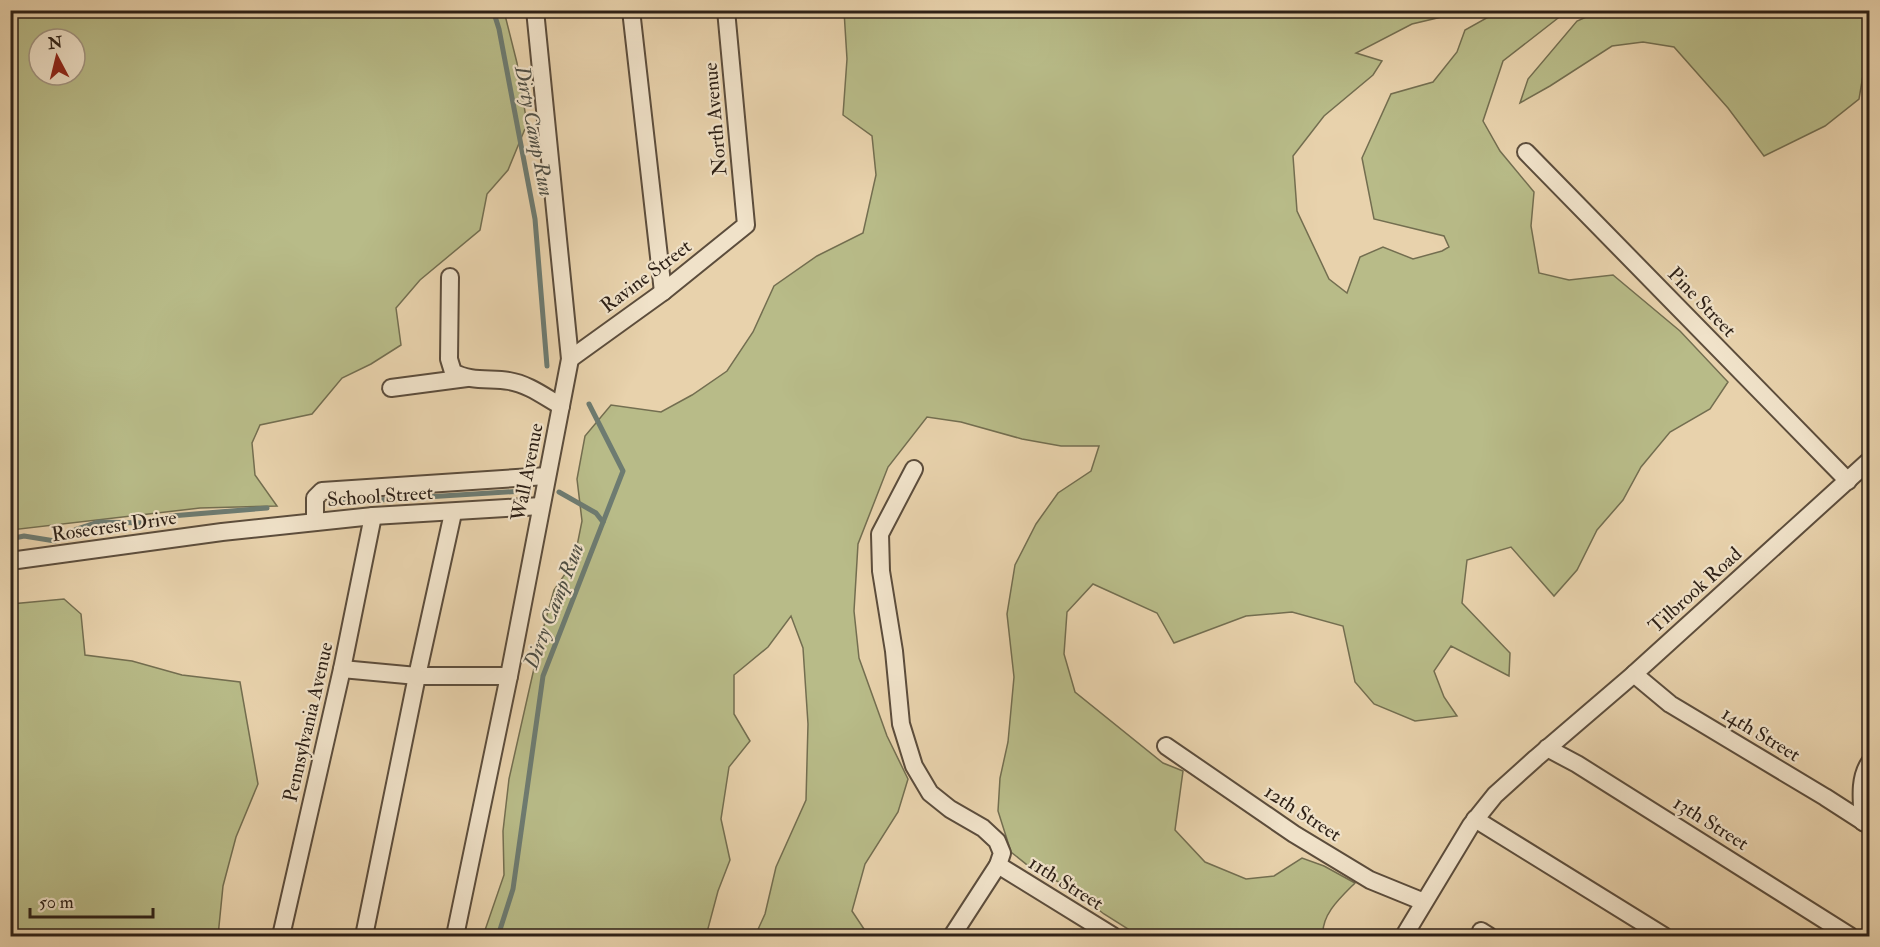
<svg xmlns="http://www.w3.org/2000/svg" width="1880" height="947" font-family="'IM FELL Double Pica',serif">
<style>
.green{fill:#b8bb88;stroke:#736e50;stroke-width:1.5;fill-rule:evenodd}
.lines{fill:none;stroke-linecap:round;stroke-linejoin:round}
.stream{stroke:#6d7b71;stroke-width:5}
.minor-casing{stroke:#5c4d3c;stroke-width:20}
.minor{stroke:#f0e2c9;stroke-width:16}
.labels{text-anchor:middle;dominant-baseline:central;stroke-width:4.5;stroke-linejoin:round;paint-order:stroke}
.street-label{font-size:20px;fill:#2e2117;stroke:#f0e2c9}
.water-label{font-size:21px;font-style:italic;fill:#4e4e44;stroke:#f0e2c9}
</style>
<rect width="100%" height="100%" fill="#e8d2ac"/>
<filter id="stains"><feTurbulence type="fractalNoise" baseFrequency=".00333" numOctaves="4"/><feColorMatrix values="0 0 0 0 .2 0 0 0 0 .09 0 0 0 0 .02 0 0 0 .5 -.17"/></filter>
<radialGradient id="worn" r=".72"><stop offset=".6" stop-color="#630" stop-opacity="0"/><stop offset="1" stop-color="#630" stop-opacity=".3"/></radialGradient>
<g class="green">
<path d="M10,11H504L517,63L527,124L508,170L487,194L480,230L420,280L396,308L401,345L371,364L342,378L312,414L260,425L252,443L255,475L277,506L200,508L11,530ZM39,39H75V75H39Z"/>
<path d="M844,11H1467L1412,24L1356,53L1382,61L1373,75L1324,116L1293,156L1297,211L1329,279L1347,293L1360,257L1383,247L1413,259L1442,251L1449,247L1444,236L1374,219L1362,158L1391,94L1433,82L1457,52L1465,30L1499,11H1567L1503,61L1483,121L1500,151L1534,192L1531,226L1539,273L1569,280L1613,275L1680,331L1728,382L1710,409L1670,432L1641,467L1623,500L1597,530L1577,570L1554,596L1511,547L1467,560L1462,603L1510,653L1509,676L1451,646L1434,671L1444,697L1457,716L1415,721L1374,704L1355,682L1343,626L1292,612L1246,616L1174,643L1157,613L1093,584L1067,612L1064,654L1075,692L1163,763L1183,771L1175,830L1205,862L1246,879L1274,876L1302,858L1324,866L1355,883C1340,898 1321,915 1323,936H1139L1104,914L1068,886L1036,872L1011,852L998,811L1000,778L1008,742L1014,677L1007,614L1015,565L1036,524L1058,493L1091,471L1099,446H1061L1022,439L961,422L927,417L888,467L858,544L854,611L859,658L887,736L908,779L898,812L865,864L852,911L866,932L863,936H755L765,914L776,867L806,800L808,724L803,648L791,616L768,647L734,675V714L750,741L729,767L721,819L730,860L718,891L706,936H483L504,875L503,831L509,779L542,633L554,590L574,561L582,521L577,479L585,436L611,405L661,412L692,395L727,371L753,332L774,286L817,256L863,233L876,175L872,136L843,115L847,59Z"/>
<polygon points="1600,11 1869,11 1869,64 1864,69 1859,99 1825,126 1764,156 1728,108 1674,47 1643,42 1612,46 1550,86 1520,103 1528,79 1577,21"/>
<polygon points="64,599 81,614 85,655 132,661 182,675 240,682 258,784 236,837 223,886 218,936 11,936 11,604"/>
</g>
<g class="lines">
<g class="stream">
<polyline points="493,10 499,29 535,219 547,366"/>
<polyline points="559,492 596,513 603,522"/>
<polyline points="330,503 523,491"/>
<polyline points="10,539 24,536 55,541 77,529 98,522 146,523 171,516 267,508"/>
<polyline points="498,936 513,889 543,676 623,471 589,404"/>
</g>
<defs>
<g id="minor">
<polyline points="631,10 663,292"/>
<polyline points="1526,152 1848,481"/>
<path d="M450,277L449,359L453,372C470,382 491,378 509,381C528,384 545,397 561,406"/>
<polyline points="570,359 663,292 746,225 726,10"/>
<polyline points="391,388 467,378"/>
<polyline points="914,469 880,534 881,571 894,651 901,724 914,766 930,793 950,809 983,828 997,841 1002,853 998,865 952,936"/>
<polyline points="315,522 315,498 322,491 547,476"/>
<polyline points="10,561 222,532 373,516 541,506"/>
<polyline points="342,669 417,676 509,676"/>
<polyline points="1634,674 1670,704 1825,797 1870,826"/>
<polyline points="1166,746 1294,834 1370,880 1424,902"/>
<polyline points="1547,748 1577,764 1850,936"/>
<polyline points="1475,819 1664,936"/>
<path d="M1863,822C1862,802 1858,779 1870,762"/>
<polyline points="998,865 1113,936"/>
<polyline points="1481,931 1489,936"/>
<polyline points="281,936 342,669 373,516"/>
<polyline points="364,936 417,676 453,513"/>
<polyline points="455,936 509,676 570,359 535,10"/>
<polyline points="1404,936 1471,825 1495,795 1536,758 1634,674 1870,460"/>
</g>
</defs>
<use href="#minor" class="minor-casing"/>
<use href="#minor" class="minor"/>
</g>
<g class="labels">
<g class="street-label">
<text transform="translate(715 119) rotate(-95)">North Avenue</text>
<text transform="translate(646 276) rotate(-37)">Ravine Street</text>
<text transform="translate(1702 302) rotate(46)">Pine Street</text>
<text transform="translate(527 472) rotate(-79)">Wall Avenue</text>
<text transform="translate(380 496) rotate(-4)">School Street</text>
<text transform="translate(114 526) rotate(-8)">Rosecrest Drive</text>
<text transform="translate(1695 590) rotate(-42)">Tilbrook Road</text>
<text transform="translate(308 722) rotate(-77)">Pennsylvania Avenue</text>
<text transform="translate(1761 734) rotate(31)">14th Street</text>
<text transform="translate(1303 813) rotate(33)">12th Street</text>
<text transform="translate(1711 823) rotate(32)">13th Street</text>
<text transform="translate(1066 883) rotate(32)">11th Street</text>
</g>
<g class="water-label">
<text transform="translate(534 131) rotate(79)">Dirty Camp Run</text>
<text transform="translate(554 606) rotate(-69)">Dirty Camp Run</text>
</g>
</g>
<rect width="1880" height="947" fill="none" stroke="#e8d2ac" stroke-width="36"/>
<rect x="12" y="12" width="1856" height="923" fill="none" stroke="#2e2117" stroke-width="3"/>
<rect x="18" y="18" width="1844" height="911" fill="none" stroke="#2e2117" stroke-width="1.5"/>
<g transform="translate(57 57) rotate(353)"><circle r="28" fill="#f0e2c9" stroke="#a29582" stroke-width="1.5"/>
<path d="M0-4.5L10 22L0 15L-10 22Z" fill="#8f2418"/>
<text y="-9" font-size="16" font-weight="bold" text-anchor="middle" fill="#2e2117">N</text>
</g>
<path d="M30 908v9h123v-9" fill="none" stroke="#2e2117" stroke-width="3"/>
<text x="39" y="908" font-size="18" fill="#2e2117" stroke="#f0e2c9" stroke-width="4.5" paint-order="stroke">50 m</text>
<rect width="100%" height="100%" filter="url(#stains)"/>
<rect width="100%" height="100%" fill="url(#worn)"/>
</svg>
